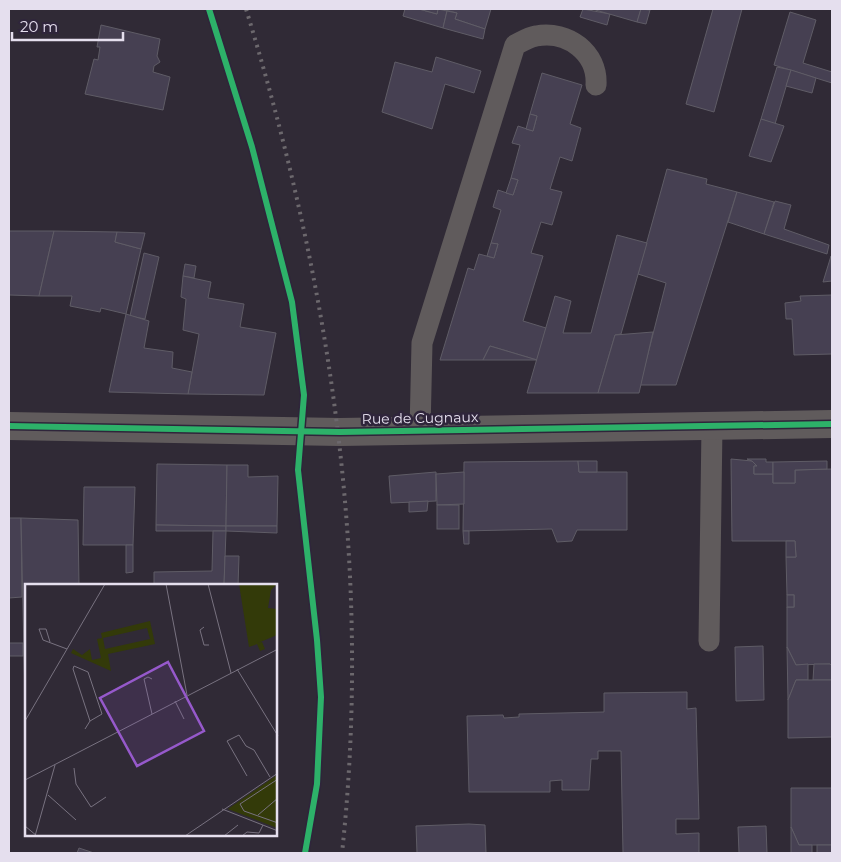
<svg xmlns="http://www.w3.org/2000/svg" width="841" height="862" font-family="Montserrat,sans-serif">
<style>
.building{fill:#464052;stroke:#5f5c66}
.lines{fill:none;stroke-linecap:round;stroke-linejoin:round}
.service{stroke:#605b5c;stroke-width:21}
.tertiary{stroke:#605b5c;stroke-width:28}
.rail{stroke:#6c686d;stroke-width:4;stroke-dasharray:2.5 5;stroke-linecap:butt}
.cycleway-casing{stroke:#2f253b;stroke-width:9}
.cycleway{stroke:#2db169;stroke-width:6}
.labels{text-anchor:middle;dominant-baseline:central;stroke-width:5;stroke-linejoin:round;paint-order:stroke}
.street-label{font-size:14px;fill:#e5dfee;stroke:#2f253b}
.inset-road{fill:none;stroke:#787280;stroke-width:1}
.view{fill:#9659cb;fill-opacity:0.15;stroke:#9659cb;stroke-width:2.5}
.inset-edge{fill:none;stroke:#e5dfee;stroke-width:2.5}
</style>
<rect width="100%" height="100%" fill="#302a36"/>
<g class="building">
<polygon points="405,9 419,9 437,14 438,9 447,11 443,28 403,16"/>
<polygon points="419,9 438,9 437,14"/>
<polygon points="441,9 491,9 485,29 455,19 457,13"/>
<polygon points="583,9 610,14 607,25 580,17"/>
<polygon points="592,9 641,9 637,22"/>
<polygon points="641,9 650,10 646,24 637,22"/>
<polygon points="713,9 742,9 714,112 686,104"/>
<polygon points="447,11 457,13 455,19 485,29 483,39 443,28"/>
<polygon points="790,12 816,20 803,63 832,72 832,83 774,65"/>
<polygon points="101,25 160,39 157,56 160,62 154,66 153,72 170,77 163,110 85,94 94,59 98,60 100,47 97,47"/>
<polygon points="436,57 481,71 474,93 445,84 432,129 382,112 395,62 432,72"/>
<polygon points="777,67 791,70 775,124 761,119"/>
<polygon points="791,70 816,78 812,93 786,86"/>
<polygon points="542,73 582,85 570,124 581,128 572,161 560,157 550,189 562,192 552,225 541,222 531,253 543,256 523,321 546,328 537,360 490,346 483,360 440,360 468,268 474,270 479,254 494,258 498,244 491,243 501,210 493,207 498,190 513,195 518,180 511,178 520,145 512,143 518,126 533,131 537,116 530,114"/>
<polygon points="530,114 537,116 533,131 526,129"/>
<polygon points="761,119 784,126 771,162 749,156"/>
<polygon points="667,169 707,179 706,184 737,192 676,385 640,385 666,283 638,274"/>
<polygon points="511,178 518,180 513,195 506,193"/>
<polygon points="737,192 774,202 764,234 728,222"/>
<polygon points="775,201 791,205 784,229 829,245 827,254 764,234"/>
<polygon points="9,231 54,231 39,296 9,295"/>
<polygon points="54,231 117,232 115,242 141,249 126,314 101,308 100,312 70,306 72,296 39,296"/>
<polygon points="117,232 145,233 141,249 115,242"/>
<polygon points="617,235 647,243 621,334 615,335 598,393 527,393 555,296 571,301 563,333 591,333"/>
<polygon points="491,243 498,244 494,258 487,256"/>
<polygon points="144,253 159,257 145,319 130,316"/>
<polygon points="831,256 832,281 823,282"/>
<polygon points="185,264 196,266 194,278 183,276"/>
<polygon points="183,276 211,282 208,298 244,304 240,327 276,333 264,395 188,394 199,334 183,330 186,299 181,297"/>
<polygon points="832,295 832,354 794,355 792,319 786,319 785,303 801,301 800,296"/>
<polygon points="126,314 149,321 144,348 173,352 172,368 192,372 188,394 109,392"/>
<polygon points="653,332 639,393 598,393 615,335"/>
<polygon points="490,346 537,360 483,360"/>
<polygon points="731,459 752,461 757,466 754,466 754,474 773,474 773,483 795,483 795,470 832,469 832,666 830,664 796,665 787,647 787,607 794,607 794,595 787,595 786,557 796,557 795,541 732,541"/>
<polygon points="747,459 766,459 766,462 773,462 773,474 754,474 754,466 757,466 752,461"/>
<polygon points="578,461 579,472 627,472 627,530 577,530 572,541 557,542 552,529 463,531 464,462"/>
<polygon points="578,461 597,461 597,472 579,472"/>
<polygon points="827,461 827,469 795,470 795,483 773,483 773,462"/>
<polygon points="157,464 227,465 226,526 156,525"/>
<polygon points="227,465 248,465 248,477 278,476 277,526 226,526"/>
<polygon points="436,472 436,501 391,503 389,476"/>
<polygon points="464,472 464,504 437,505 436,474"/>
<polygon points="84,487 135,487 133,545 83,545"/>
<polygon points="428,501 427,511 409,512 409,502"/>
<rect x="437" y="505" width="22" height="24"/>
<polygon points="9,518 21,518 22,597 9,598"/>
<polygon points="21,518 78,520 79,586 26,586 26,744"/>
<polygon points="156,525 226,526 226,531 156,531"/>
<polygon points="226,526 277,526 277,533 226,531"/>
<polygon points="213,531 226,531 224,586 154,586 154,572 212,571"/>
<polygon points="463,531 469,531 469,544 464,544"/>
<polygon points="786,541 795,541 796,557 786,557"/>
<polygon points="126,545 133,545 133,572 126,573"/>
<polygon points="225,556 239,556 238,586 224,586"/>
<rect x="787" y="595" width="7" height="12"/>
<rect x="9" y="643" width="14" height="13"/>
<polygon points="763,646 764,700 736,701 735,647"/>
<polygon points="787,647 796,665 808,664 808,680 796,680 788,700"/>
<polygon points="814,664 830,664 832,666 832,680 813,680"/>
<polygon points="796,680 832,680 832,737 788,738 788,700"/>
<polygon points="687,692 687,709 696,708 699,819 676,819 676,834 699,833 699,853 623,853 621,751 598,751 598,759 591,759 589,790 562,790 562,780 550,781 550,792 469,792 467,716 503,715 504,718 519,717 519,714 604,712 604,693"/>
<polygon points="791,788 832,788 832,845 799,845 791,827"/>
<polygon points="469,824 485,825 486,853 417,853 416,826"/>
<polygon points="766,826 767,853 739,853 738,827"/>
<polygon points="791,827 799,845 812,845 812,853 791,853"/>
<rect x="817" y="845" width="15" height="8"/>
<polygon points="79,848 94,853 77,853"/>
</g>
<g class="lines">
<g class="service">
<path d="M420,431L422,343L515,45C521,42 529,37 536,36C568,30 598,53 596,85"/>
<polyline points="709,641 712,426"/>
</g>
<polyline class="tertiary" points="9,426 340,432 832,424"/>
<path class="rail" d="M246,9C330,283 373,566 342,853"/>
<defs>
<g id="cycleway">
<polyline points="209,9 252,147 292,302 304,395 298,470 317,640 321,697 317,784 305,853"/>
<polyline points="9,426 340,432 832,424"/>
</g>
</defs>
<use href="#cycleway" class="cycleway-casing"/>
<use href="#cycleway" class="cycleway"/>
</g>
<g class="labels">
<g class="street-label">
<text transform="translate(420 418) rotate(-1)">Rue de Cugnaux</text>
</g>
</g>
<g transform="translate(25 584)">
<rect width="252" height="252" fill="#302a36"/>
<path d="M214,0H252L246,6L243,24L252,25V21V51L233,59L237,58L240,65L235,67L232,60L224,63ZM125,37L130,60L83,70L86,87L46,69L48,65L57,71L65,65L67,76L76,74L72,55L77,54L76,49ZM122,44L125,55L80,65L78,54ZM252,191V244L203,225Z" fill="#333a09" fill-rule="evenodd"/>
<path class="inset-road" d="M141,0L162,111M183,0L206,89M179,43L175,46L179,61H184M25,58L21,45H14L18,56L42,65M212,85L253,152M127,95L123,93L119,95L127,130M150,117L159,135M0,137L80,0M60,145L65,137L48,85L49,82L63,88L77,130L65,137M49,184L51,200L66,223L81,213M222,192L202,157L214,151L221,162L229,166L245,193M253,195L215,220L219,227L253,239M0,196L253,65M23,211L51,236M197,225L253,247M233,231L253,214M0,242L12,252M10,252L30,181M160,252L253,189M199,252L213,241M217,252L222,248L234,249L238,241"/>
<path class="view" d="M143,78L179,147L112,182L75,114Z"/>
<rect width="252" height="252" class="inset-edge"/>
</g>
<rect width="841" height="862" fill="none" stroke="#e5dfee" stroke-width="20"/>
<path d="M12 32v8h111v-8" fill="none" stroke="#e5dfee" stroke-width="2.5"/>
<text x="20" y="32" font-size="15" fill="#e5dfee" stroke="#2f253b" stroke-width="4" paint-order="stroke">20 m</text>
</svg>
